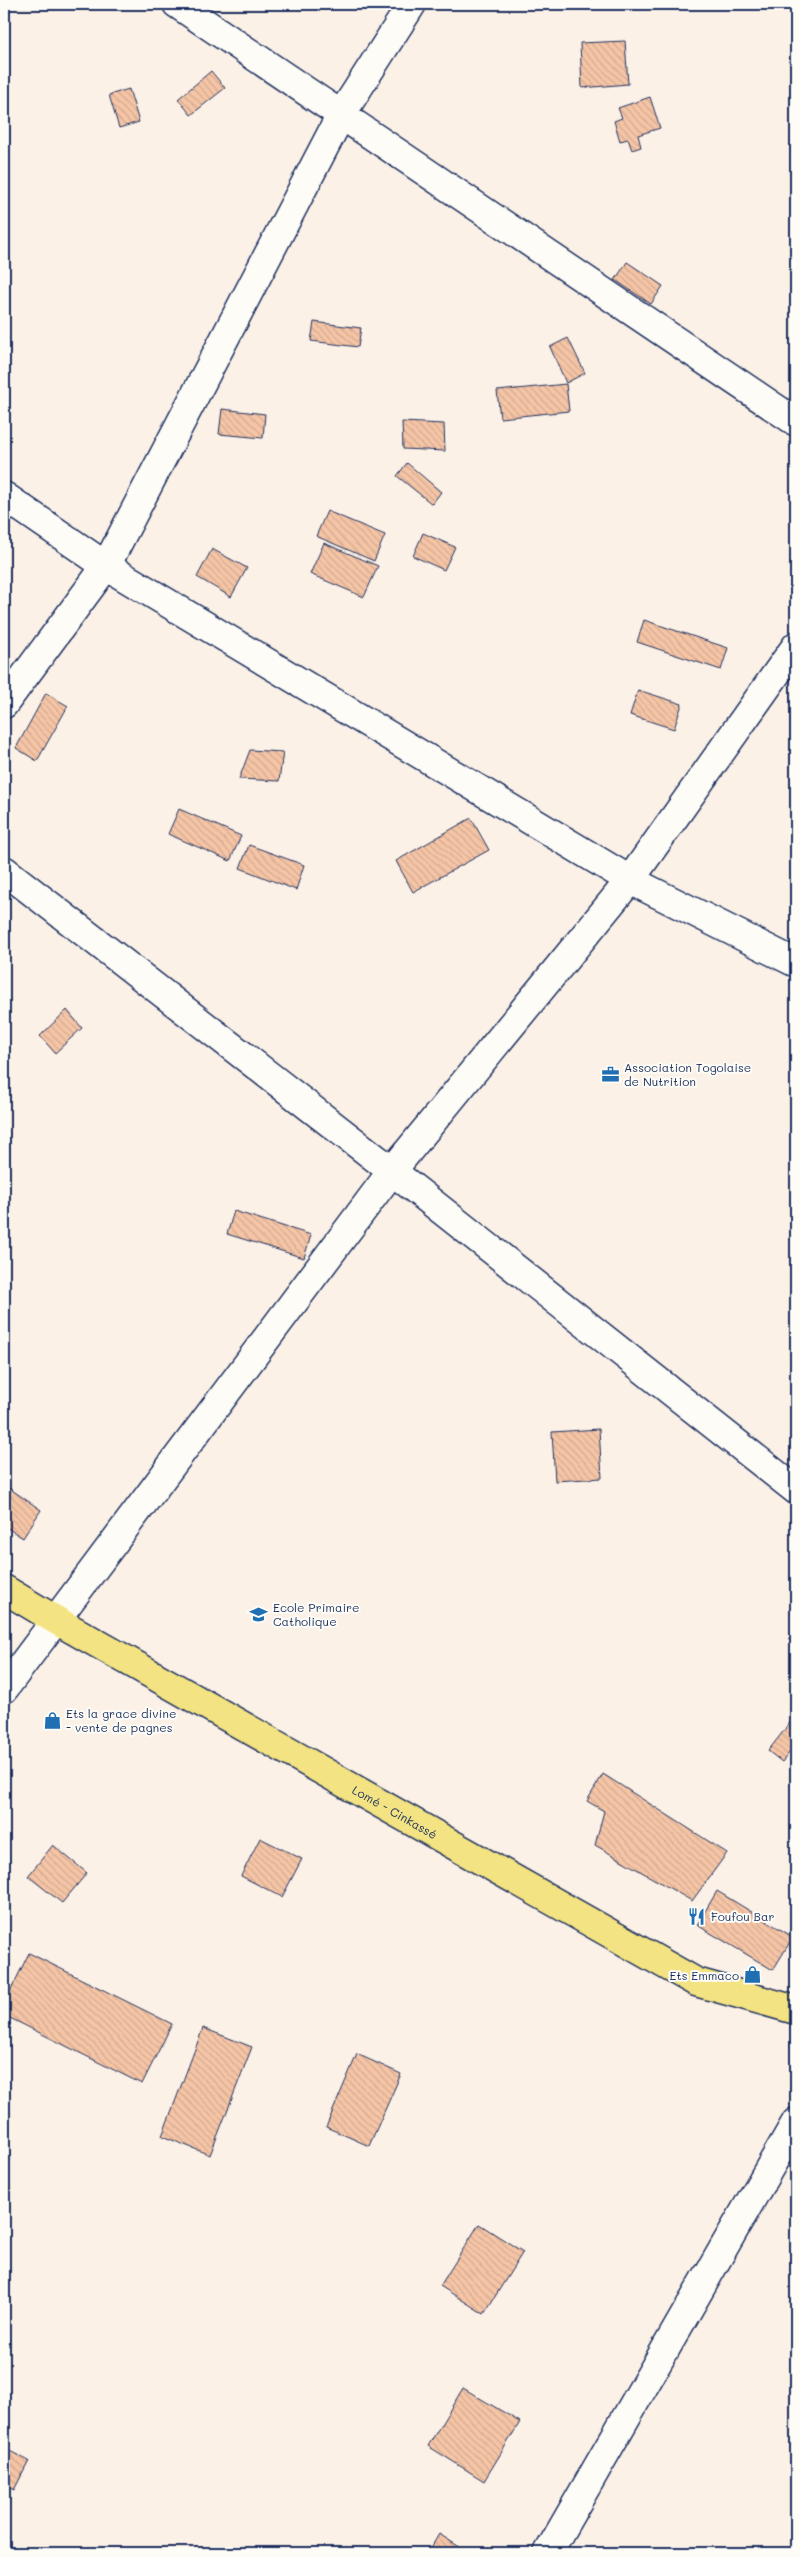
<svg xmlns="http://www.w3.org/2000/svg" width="800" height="2557" font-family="Mali,sans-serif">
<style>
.building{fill:url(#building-back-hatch);stroke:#1b2f5e}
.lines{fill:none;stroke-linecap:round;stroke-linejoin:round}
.street-casing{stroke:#1b2f5e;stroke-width:31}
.secondary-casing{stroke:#1b2f5e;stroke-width:31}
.highway-casing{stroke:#1b2f5e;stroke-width:31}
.street{stroke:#fdfcf7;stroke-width:28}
.secondary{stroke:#fdfcf7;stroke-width:28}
.highway{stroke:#f4e382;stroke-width:28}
.labels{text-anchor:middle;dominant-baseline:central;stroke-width:4;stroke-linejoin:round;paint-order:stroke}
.poi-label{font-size:12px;fill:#1b2f5e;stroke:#fdfcf7;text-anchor:start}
.street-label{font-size:12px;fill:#1b2f5e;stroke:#fdfcf7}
</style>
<defs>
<pattern id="building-back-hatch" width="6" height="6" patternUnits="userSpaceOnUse" patternTransform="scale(1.25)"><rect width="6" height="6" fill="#f6c5a6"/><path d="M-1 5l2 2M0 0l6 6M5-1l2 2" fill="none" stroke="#d2aa91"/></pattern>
</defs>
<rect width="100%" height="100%" fill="#fcf1e7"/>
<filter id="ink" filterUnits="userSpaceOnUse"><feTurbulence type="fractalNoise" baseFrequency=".02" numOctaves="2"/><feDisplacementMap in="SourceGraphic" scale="10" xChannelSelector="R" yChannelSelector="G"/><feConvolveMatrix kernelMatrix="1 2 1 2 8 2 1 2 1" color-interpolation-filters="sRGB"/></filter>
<g filter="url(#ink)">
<g class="building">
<polygon points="625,41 628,84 582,88 580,43"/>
<polygon points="211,71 225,88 191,115 178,99"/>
<polygon points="129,89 139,122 119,128 109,95"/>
<polygon points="650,97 660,128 638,135 641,147 632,150 628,139 620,141 614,121 622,118 618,108"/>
<polygon points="627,262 663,286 651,304 615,280"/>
<polygon points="314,322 361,328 358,347 311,341"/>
<polygon points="568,338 585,373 566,383 550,347"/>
<polygon points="566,384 569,411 500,418 497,391"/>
<polygon points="222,409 265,414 263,438 219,434"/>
<polygon points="402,422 444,424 445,451 403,449"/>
<polygon points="407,463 441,492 432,504 397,476"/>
<polygon points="327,511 385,535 374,561 316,536"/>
<polygon points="423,533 455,547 444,570 413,556"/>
<polygon points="324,543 378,566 364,597 310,574"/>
<polygon points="212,549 247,568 231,597 197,577"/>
<polygon points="644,620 728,648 721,670 637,642"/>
<polygon points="638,690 682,704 674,729 630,715"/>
<polygon points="46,693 68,706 37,761 16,748"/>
<polygon points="250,750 283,752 279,781 239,779"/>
<polygon points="179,809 241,836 230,861 168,834"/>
<polygon points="471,818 489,850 413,892 396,861"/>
<polygon points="249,845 304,865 296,890 240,868"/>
<polygon points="67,1010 82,1028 55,1053 40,1036"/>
<polygon points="234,1211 311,1235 304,1258 227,1234"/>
<polygon points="599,1429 602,1478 555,1481 552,1432"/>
<polygon points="6,1486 41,1510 23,1538 4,1526"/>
<polygon points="796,1715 796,1744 782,1762 768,1751"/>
<polygon points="603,1774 727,1853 692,1901 595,1845 604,1811 587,1801"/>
<polygon points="260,1838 302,1859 282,1897 241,1876"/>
<polygon points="53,1845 87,1873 62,1903 28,1876"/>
<polygon points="717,1891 793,1937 773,1970 697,1925"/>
<polygon points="29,1953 172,2024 142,2084 4,2015 4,2004"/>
<polygon points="203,2028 252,2047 210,2155 162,2136"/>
<polygon points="357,2054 401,2074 369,2146 326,2127"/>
<polygon points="479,2224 523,2252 484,2314 440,2286"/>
<polygon points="463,2388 520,2422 484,2481 428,2446"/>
<polygon points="4,2448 29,2461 14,2490 4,2485"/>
<polygon points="439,2534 466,2551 464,2553 428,2553"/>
</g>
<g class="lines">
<defs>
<g id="street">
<polyline points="177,4 796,422"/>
<polyline points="4,496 106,566 630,880 796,963"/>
<polyline points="4,704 106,566 341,115 412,4"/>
<polyline points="4,870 392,1171 796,1490"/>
<polyline points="4,1689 392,1171 630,880 796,646"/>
</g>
<polyline id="secondary" points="548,2553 796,2122"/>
<g id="highway">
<path id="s1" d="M4,1589L54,1619L696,1982L796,2010"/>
</g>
</defs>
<use href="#street" class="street-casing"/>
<use href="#secondary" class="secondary-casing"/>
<use href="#highway" class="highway-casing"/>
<use href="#street" class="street"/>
<use href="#secondary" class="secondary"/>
<use href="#highway" class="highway"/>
</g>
</g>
<defs>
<symbol id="office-bare" viewBox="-9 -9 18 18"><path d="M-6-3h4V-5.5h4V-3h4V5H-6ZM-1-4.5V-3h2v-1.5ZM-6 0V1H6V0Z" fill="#1f6fb2" stroke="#fdfcf7" stroke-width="2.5" paint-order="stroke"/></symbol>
<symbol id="school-bare" viewBox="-9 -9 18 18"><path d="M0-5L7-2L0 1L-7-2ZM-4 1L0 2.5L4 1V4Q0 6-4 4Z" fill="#1f6fb2" stroke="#fdfcf7" stroke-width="2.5" paint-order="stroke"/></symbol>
<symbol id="shop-bare" viewBox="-9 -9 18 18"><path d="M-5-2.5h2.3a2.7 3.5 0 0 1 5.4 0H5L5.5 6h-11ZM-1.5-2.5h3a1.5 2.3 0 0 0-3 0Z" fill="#1f6fb2" stroke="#fdfcf7" stroke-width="2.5" paint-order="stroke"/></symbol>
<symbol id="restaurant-bare" viewBox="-9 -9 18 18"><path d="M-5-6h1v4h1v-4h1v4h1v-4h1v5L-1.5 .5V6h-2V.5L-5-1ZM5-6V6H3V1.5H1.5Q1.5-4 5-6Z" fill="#1f6fb2" stroke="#fdfcf7" stroke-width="2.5" paint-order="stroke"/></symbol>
</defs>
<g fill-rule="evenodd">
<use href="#office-bare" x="598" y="1062" width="25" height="25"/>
<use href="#school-bare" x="246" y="1602" width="25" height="25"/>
<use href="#shop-bare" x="40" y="1708" width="25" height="25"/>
<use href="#restaurant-bare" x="684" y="1904" width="25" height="25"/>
<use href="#shop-bare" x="740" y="1962" width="25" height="25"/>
</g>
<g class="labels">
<g class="poi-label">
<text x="624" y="1067">Association Togolaise<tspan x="624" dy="14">de Nutrition</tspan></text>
<text x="273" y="1607">Ecole Primaire<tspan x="273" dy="14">Catholique</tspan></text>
<text x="66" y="1713">Ets la grace divine<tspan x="66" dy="14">- vente de pagnes</tspan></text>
<text x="711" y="1916">Foufou Bar</text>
<text x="739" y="1975" text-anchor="end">Ets Emmaco</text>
</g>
<g class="street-label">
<text stroke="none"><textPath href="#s1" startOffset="450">Lomé - Cinkassé</textPath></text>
</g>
</g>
<rect width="800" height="2557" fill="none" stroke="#fdfcf7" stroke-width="20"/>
<rect x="10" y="10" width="780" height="2537" fill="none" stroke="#1b2f5e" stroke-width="2" filter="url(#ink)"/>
</svg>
